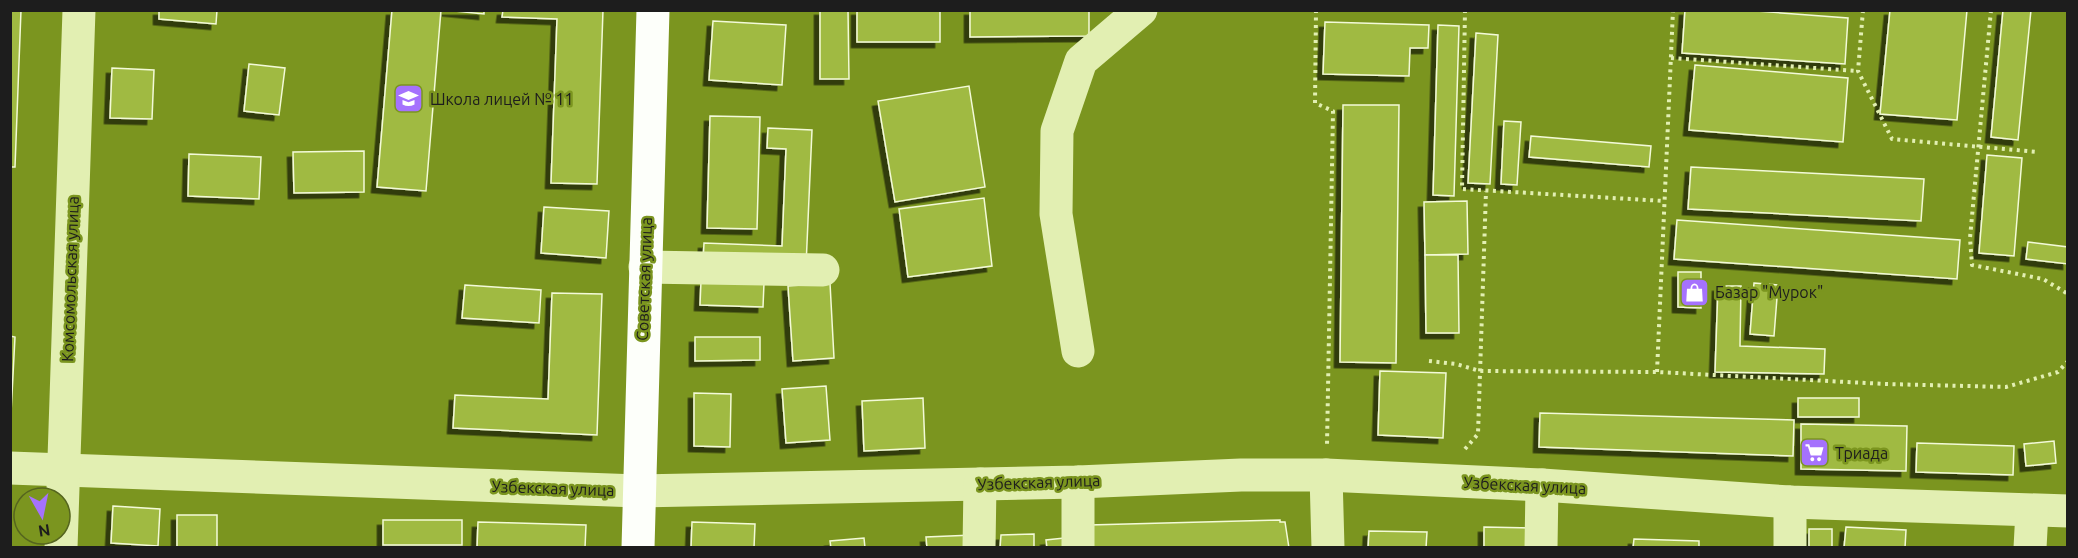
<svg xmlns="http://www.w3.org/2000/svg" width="2078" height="558" font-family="Ubuntu,sans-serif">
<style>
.building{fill:#a0ba43;stroke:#f3fad8;stroke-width:1.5;filter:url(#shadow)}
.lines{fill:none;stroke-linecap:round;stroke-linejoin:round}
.path{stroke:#e2efb2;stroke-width:4;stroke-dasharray:3 4.5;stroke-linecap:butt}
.minor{stroke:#e2efb2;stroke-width:33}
.major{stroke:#fdfffa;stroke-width:33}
.labels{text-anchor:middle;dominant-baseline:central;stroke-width:5;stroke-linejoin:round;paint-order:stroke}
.poi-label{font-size:16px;fill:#1d1d1d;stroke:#7b951f;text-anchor:start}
.street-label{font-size:16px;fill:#1d1d1d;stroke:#7b951f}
</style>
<defs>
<filter id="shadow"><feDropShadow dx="-5.5" dy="5.5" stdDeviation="0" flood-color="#0009"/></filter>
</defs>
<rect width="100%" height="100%" fill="#7b951f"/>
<g class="building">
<polygon points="10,10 21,10 15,167 10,167"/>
<polygon points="159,10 217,10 216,24 159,19"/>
<polygon points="392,10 441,10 426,191 377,187"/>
<polygon points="444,10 484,10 484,14"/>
<polygon points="503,10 603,10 597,184 551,183 557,19 502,17"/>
<polygon points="820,10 848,10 849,79 820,79"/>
<rect x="857" y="10" width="83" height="32"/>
<polygon points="970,10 1089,10 1089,36 970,37"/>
<polygon points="1685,10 1743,10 1848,18 1845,64 1682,53"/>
<polygon points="1890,10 1967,10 1957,120 1880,114"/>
<polygon points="2003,10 2031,10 2018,140 1991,137"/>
<polygon points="713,21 786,25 782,85 709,80"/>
<polygon points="1325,22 1429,25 1428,48 1410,48 1409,76 1323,74"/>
<polygon points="1438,25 1459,26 1454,196 1433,195"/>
<polygon points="1476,33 1498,35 1490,184 1468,183"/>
<polygon points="249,64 285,68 279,115 244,111"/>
<polygon points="1695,65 1848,78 1843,142 1689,130"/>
<polygon points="112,68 154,70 152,119 110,118"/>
<polygon points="969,86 985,187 895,202 878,101"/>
<polygon points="1343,105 1399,105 1396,363 1340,362"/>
<polygon points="710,116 760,117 757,229 707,228"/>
<polygon points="1504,121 1521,122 1517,185 1501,184"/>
<polygon points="768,128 812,130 806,266 703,262 704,243 782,246 786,149 767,148"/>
<polygon points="1531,136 1651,146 1649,167 1529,157"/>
<polygon points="364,151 364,192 294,193 293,152"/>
<polygon points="189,154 261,157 259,199 188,196"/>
<polygon points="1987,155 2022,158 2014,256 1979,253"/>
<polygon points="1691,167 1924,179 1921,221 1688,209"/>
<polygon points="984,198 992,266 908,277 899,209"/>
<polygon points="1467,201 1468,254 1425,255 1424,202"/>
<polygon points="544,207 609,211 606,258 541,253"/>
<polygon points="1677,220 1960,240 1957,279 1674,259"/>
<polygon points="2028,242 2068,247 2068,264 2026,259"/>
<polygon points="1425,255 1458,255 1459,333 1426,333"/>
<polygon points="1678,272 1701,272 1701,308 1678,307"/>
<polygon points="701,281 764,283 763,307 700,305"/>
<polygon points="830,283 834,358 793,361 788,286"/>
<polygon points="1754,283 1778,285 1774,336 1750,334"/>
<polygon points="465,285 541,290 539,323 462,318"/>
<polygon points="1718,286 1741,286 1740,346 1825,349 1824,374 1715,372"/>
<polygon points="552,293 602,294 597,435 453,428 455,395 548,399"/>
<polygon points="10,336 15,337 11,413 10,413"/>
<polygon points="695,337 760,337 760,360 695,361"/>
<polygon points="1380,371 1446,373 1443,438 1378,435"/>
<polygon points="826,386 830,440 786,443 782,389"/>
<polygon points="694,393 731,394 730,447 694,446"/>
<polygon points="923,398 925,448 864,451 862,401"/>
<rect x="1798" y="398" width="61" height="19"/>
<polygon points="1540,413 1794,420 1793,456 1539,447"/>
<polygon points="1801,424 1907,426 1906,471 1801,469"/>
<polygon points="2054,441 2056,463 2026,466 2024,444"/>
<polygon points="1917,443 2014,446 2013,475 1916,472"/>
<polygon points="113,506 160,509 158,546 111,543"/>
<rect x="177" y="515" width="40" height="33"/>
<rect x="383" y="520" width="79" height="25"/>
<polygon points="1280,520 1280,522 1285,522 1289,548 1090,548 1089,525"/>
<polygon points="478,522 586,525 585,548 477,548"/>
<polygon points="692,522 755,524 754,548 691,548"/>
<polygon points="1484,527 1536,528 1535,548 1484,548"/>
<polygon points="1846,527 1906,530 1905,548 1844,548"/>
<rect x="1809" y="529" width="23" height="19"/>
<polygon points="1369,531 1427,532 1426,548 1368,548"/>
<polygon points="1034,534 1034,548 1000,548 1001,535"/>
<polygon points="973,535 974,548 927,548 926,537"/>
<polygon points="864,538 865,548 831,548 830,541"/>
<polygon points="1064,538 1065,548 1047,548 1046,540"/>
<polygon points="1634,539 1699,541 1699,548 1633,548"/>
</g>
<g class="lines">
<g class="path">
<polyline points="1316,10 1315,103 1333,111 1327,445"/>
<polyline points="1465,10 1462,189 1664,201"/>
<polyline points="1863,10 1858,71 1892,139 2038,152"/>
<polyline points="1991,10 1970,238 1972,265 2043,279 2068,294"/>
<polyline points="1671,58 1858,71"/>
<polyline points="1429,361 1456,364 1480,371 1657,372 1885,384 2006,387 2058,372 2068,361"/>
<polyline points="1657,372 1673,10"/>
<polyline points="1465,449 1478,434 1486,191"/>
</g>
<g class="minor">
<polyline points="645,267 823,270"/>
<polyline points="1078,351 1056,214 1057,131 1081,61 1141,10"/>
<polyline points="10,468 638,491 1078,482 1241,475 1326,475 1542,485 1790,502 2068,511"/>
<polyline points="1326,475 1328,548"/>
<polyline points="1078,482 1078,548"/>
<polyline points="61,548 79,10"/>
<polyline points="979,548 980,484"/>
<polyline points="1541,548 1542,485"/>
<polyline points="1790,548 1790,502"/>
<polyline points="2030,548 2032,511"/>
</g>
<polyline class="major" points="638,548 653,10"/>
</g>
<defs>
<symbol id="school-square" viewBox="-11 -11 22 22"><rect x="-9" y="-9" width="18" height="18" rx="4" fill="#a572fd" stroke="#7b951f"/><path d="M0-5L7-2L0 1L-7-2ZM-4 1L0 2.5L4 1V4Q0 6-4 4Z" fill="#fff"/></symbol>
<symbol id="shop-square" viewBox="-11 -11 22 22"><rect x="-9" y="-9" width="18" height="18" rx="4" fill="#a572fd" stroke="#7b951f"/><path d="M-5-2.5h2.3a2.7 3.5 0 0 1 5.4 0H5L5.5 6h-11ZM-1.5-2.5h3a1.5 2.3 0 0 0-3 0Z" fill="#fff"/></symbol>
<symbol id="supermarket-square" viewBox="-11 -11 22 22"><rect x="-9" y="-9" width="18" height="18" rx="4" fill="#a572fd" stroke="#7b951f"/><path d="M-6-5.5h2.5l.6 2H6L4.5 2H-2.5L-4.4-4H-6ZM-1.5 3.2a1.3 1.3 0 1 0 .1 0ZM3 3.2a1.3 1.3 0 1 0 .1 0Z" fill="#fff"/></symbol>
</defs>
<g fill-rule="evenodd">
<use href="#school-square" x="392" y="82" width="33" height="33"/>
<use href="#shop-square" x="1678" y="276" width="33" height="33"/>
<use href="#supermarket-square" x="1798" y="436" width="33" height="33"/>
</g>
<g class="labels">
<g class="poi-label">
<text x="430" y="99">Школа лицей № 11</text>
<text x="1715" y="292">Базар "Мурок"</text>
<text x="1835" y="453">Триада</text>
</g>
<g class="street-label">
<text transform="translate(70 279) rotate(-88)">Комсомольская улица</text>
<text transform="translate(644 279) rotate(-88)">Советская улица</text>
<text transform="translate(1039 482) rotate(-2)">Узбекская улица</text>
<text transform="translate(1525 485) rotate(3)">Узбекская улица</text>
<text transform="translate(553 488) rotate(2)">Узбекская улица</text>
</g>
</g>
<rect width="2078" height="558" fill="none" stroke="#1d1d1d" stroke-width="24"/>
<g transform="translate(42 516) rotate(171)"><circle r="28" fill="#7b951f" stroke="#55651e" stroke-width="1.5"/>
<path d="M0-4.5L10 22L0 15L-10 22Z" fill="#a572fd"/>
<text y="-9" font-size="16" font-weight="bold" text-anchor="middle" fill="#1d1d1d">N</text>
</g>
</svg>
